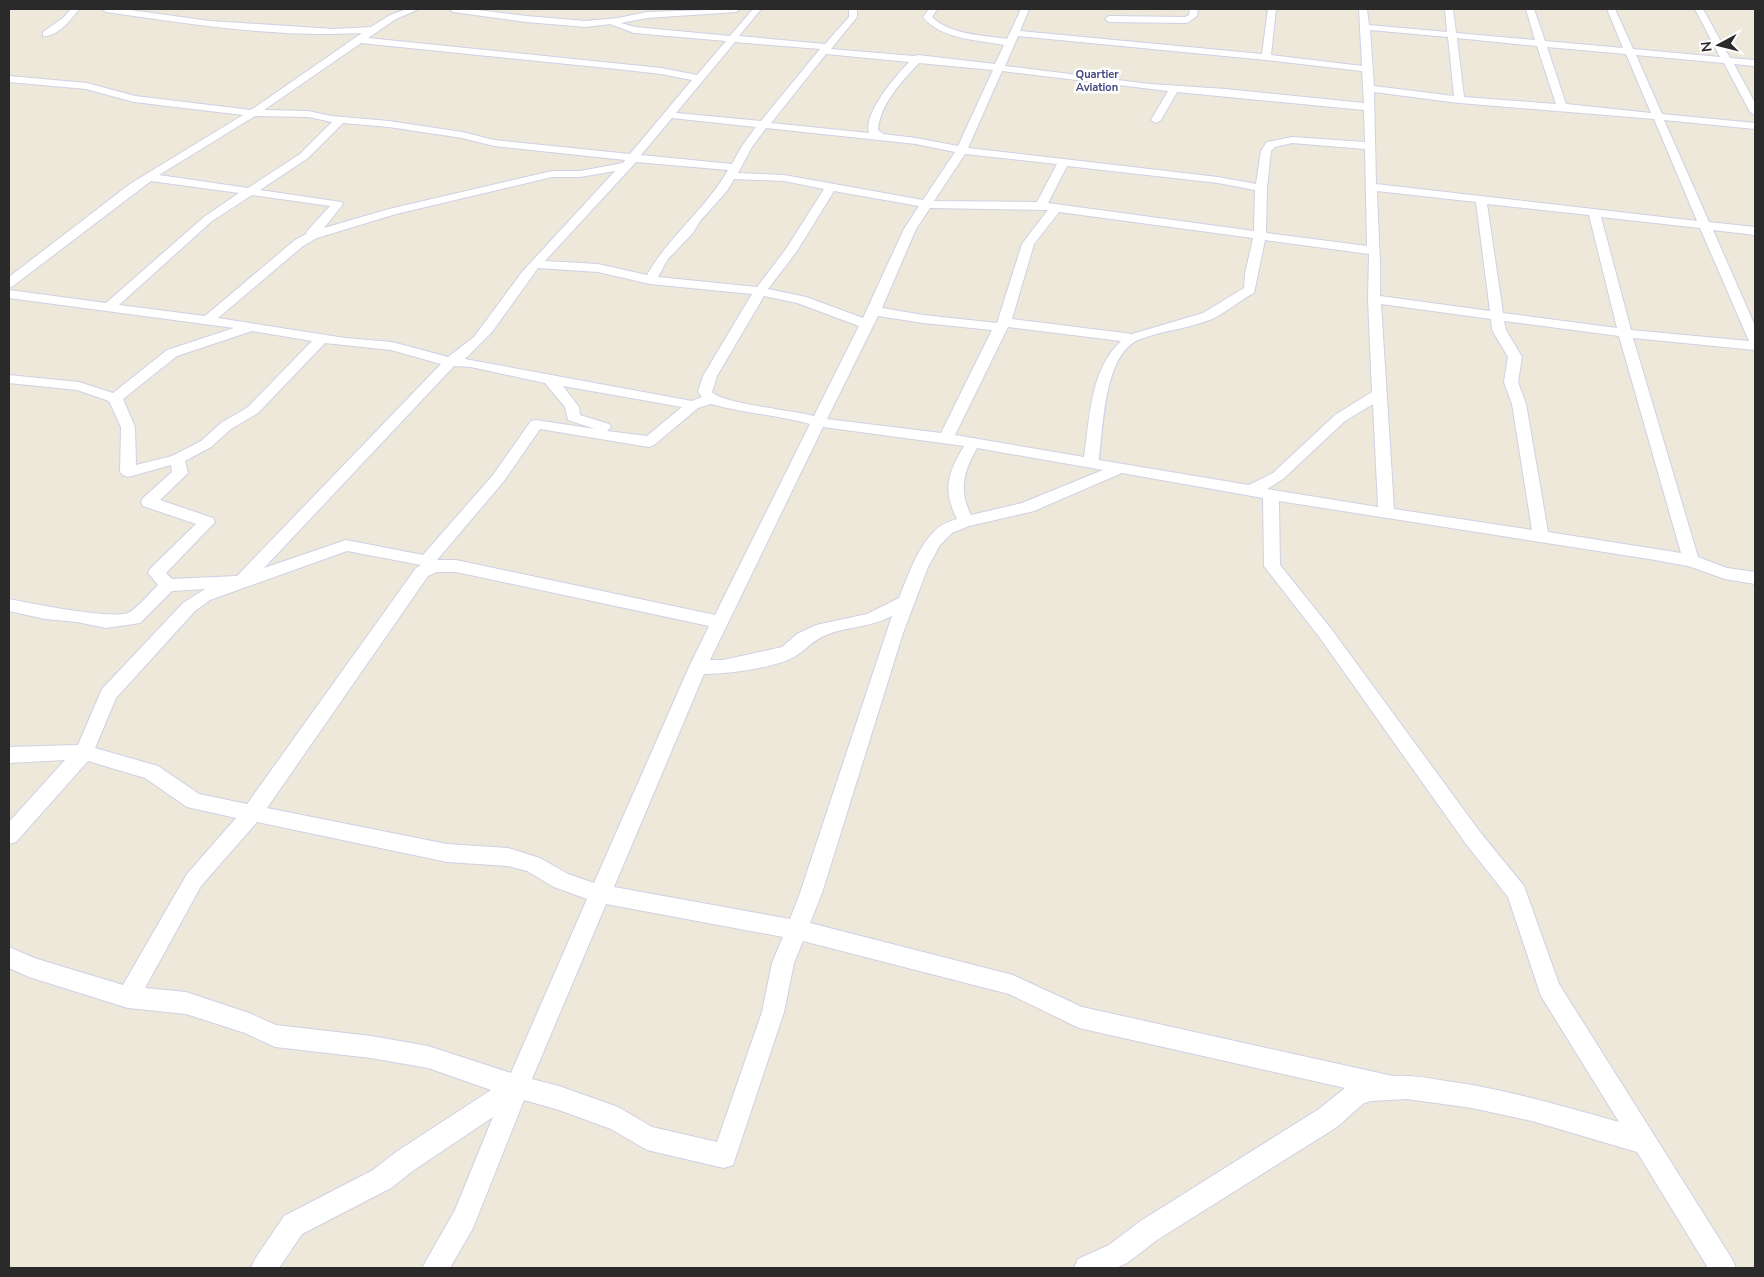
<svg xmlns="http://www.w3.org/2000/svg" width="1764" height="1277" font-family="'Nunito Sans',sans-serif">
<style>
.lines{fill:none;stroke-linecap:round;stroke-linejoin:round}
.minor-casing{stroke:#cfd0e5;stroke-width:2}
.minor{fill:#fff;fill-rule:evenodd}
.labels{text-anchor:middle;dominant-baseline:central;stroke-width:5;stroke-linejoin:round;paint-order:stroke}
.far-neighbourhood-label{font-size:11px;font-weight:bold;fill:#45477f;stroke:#fff}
</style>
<rect width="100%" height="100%" fill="#eee8da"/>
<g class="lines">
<defs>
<g id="minor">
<path d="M71,9H79C72,19 56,38 43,36V32L63,18Z"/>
<path d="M102,9H123L210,21L334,29L371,27L390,15L407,9H419L396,19L368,38L661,68L697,75L726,41L634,33L610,24L586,27L526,22L453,12L449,9H471L526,16L586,21L618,18L647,12L740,9L736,12L647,18L621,23L635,27L730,36L753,9H761L739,36L825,44L849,17V9H857V17L831,49L914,56L918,55L995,64L1004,45C978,40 940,39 923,17L929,9H937L932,17C950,35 983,35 1007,39L1021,9H1029L1020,31L1262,54L1268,9H1276L1271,55L1362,66L1359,9H1367L1369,25L1447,32L1445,9H1453L1456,33L1535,40L1526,9H1534L1545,41L1623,48L1607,9H1615L1633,49L1720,57L1695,9H1703L1730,58L1755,60V66L1734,64L1755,103V115L1750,112L1724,63L1636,55L1662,114L1755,123V129L1664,120L1709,222L1755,227V235L1713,230L1755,326V350L1633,338L1698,557L1727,568L1755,572V584L1725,579L1688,566L1649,559L1279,501L1280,565L1332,630L1480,832L1524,886L1559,984L1732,1259L1736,1268H1708L1637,1152L1532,1121L1472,1108L1407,1099L1371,1101L1364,1103L1337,1127L1157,1240L1127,1263L1116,1268H1074L1078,1259L1109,1245L1139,1222L1319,1109L1345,1088L1079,1028L1009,994L803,941L794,963L784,1012L733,1165L724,1168L647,1150L611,1129L559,1110L524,1100L473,1228L450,1268H422L455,1210L493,1117L414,1170L391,1188L302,1234L279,1268H251L255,1259L284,1216L373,1170L396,1152L491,1090L428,1068L371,1058L275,1047L245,1033L186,1014L128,1008L29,977L9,968V947L34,958L123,985L187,874L236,818L187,807L145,778L88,761L16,842L9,844V822L65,760L9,763V747L78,745L102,689L183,603L205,589L172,591L140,623L106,628L77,622L45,619L9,611V599C29,603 117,621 130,612C140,605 149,594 158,585L148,573L150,569L196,524L143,506L141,502L143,498L172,472L171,465L128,477L123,475L120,472L121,427L109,401L77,390L9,383V375L79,382L113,393L167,350L234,328L9,298V290L106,303L204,217L239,193L151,181L13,286L9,287V277L130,184L243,115L134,102L86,89L9,82V76L87,83L135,96L251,110L362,33C277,38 190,24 106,12ZM1370,30L1448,37L1454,96L1374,86ZM1018,36L1266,60L1362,71L1364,103L1225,89L1150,84L1005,66ZM1457,38L1537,46L1556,104L1464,97ZM735,42L820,49L761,121L676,113ZM361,43L617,69L661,74L692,80L630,154L494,140L462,132L389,121L331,116L308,111L264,110ZM1547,47L1626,54L1651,113L1566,104ZM826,54L909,62C896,76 863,113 869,133L771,123ZM919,63L993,70L958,146L916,138L883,134L878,130C880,104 902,81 919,63ZM1002,71L1168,91L1151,120L1156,123L1161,120L1177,92L1364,110L1365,142L1292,137L1267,142L1261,151L1256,184L1218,177L968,148ZM1374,92L1459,103L1654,119L1697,221L1376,184ZM255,116L308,117L332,122L300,154L248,188L159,175ZM672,118L756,127L742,146L732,164L641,155ZM343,123L389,127L462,138L494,146L625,160L623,163L580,171H552L389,209L324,228L343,204L341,202L260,190L308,158ZM766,128L916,144L955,152L923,200L784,175L738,173L752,147ZM1292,143L1365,149L1367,246L1266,233L1267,188L1271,151L1275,147ZM965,154L1057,164L1037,202L934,201ZM636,162L728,170C706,209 669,236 647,275L598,264L545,261ZM1067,166L1218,183L1255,190L1254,231L1048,203ZM615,171L522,272L474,337L448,357L392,342L345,338L218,318L303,246L317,238L396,214L552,177H580ZM734,179L784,181L824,189L786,249L757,287L658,277L668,259L693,233L700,221L727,191ZM834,191L919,206L904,229L863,318L806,297L768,289L797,251ZM1377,191L1476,202L1490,311L1380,296C1381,261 1378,227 1377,191ZM252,195L330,206C324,213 307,230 306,234L295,240L205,316L119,305L212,221ZM1487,204L1589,215L1617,328L1503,313ZM930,208L1048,210L1022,244L997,323L923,315L882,308L916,229ZM1059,212L1253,238L1245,274L1244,288L1203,313L1132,334L1012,319L1034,244ZM1601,217L1700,228L1749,341L1631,330ZM1265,240L1369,254L1368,299L1372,392L1335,415L1273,473L1249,485L1099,460C1103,428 1104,355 1138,340C1162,330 1189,329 1212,319C1227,312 1240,300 1254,293ZM538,268L598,272L650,284L752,294L703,376L698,392L702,397L692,401L465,359L492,332ZM764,296L797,303L859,326L814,416C795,411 720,403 712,392L717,376ZM1381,304L1491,319L1492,330L1508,357L1504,382L1512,404L1532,530L1394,509ZM878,316L923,323L992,330L941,433L827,419ZM1504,321L1619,336L1681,553L1548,532L1526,404L1518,382L1522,357L1506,330ZM1008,327L1121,341C1090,370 1090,417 1084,457L955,435ZM252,331L312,341L248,407L221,423L201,441L172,456L136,465L135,427L123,399L177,356ZM325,343L391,350L441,364L237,576L172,579L166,573L215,522L213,518L160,500L188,473L185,461L211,447L231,429L258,413ZM454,366L471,367L545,383L565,407L568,420L595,429L536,420L531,421L493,475L423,555L346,540L264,568ZM563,386L682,407L647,436L607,431L611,427L609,424L580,415L579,407ZM711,404C743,413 777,415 810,424L715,615L456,560H437L504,481L540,429L649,447L654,445L698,408ZM1373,404L1378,507L1267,489L1283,479L1345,421ZM823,427L964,446C948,473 942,489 957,519C951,521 944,523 939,527C918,544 909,574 899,598L867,614L816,625L797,634L782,647L723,660H710ZM977,448L1103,470L1022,503L971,515C958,490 964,471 977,448ZM1122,473L1263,498L1264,566L1320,638L1466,844L1508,897L1541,996L1619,1122C1562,1106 1505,1089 1446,1081C1428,1078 1411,1075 1393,1076L1082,1007L1013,975L810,923L822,893L903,633L928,567L940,545L952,533L969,526L1034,511ZM347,551L421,565L416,568L247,804L199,794L158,766L95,748L116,698L195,611L210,600ZM437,572H456L709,626L689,667L594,883L568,874L540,858L508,848L447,844L267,808L428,576ZM892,616L800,893L790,919L614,887L704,674C727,674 775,668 794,657C806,650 813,640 826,635C848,626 868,628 892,616ZM257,822L447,862L508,866L527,871L554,887L587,899L511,1073L428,1046L371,1036L276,1025L249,1013L186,992L145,988L201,886ZM606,904L783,937L772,963L762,1012L717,1142L652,1127L618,1107L559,1086L532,1079Z"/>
<polygon points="1190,9 1198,9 1197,16 1187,23 1109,22 1105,19 1109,16 1185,17 1189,15"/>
</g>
</defs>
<use href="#minor" class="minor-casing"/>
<use href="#minor" class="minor"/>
</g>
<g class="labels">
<g class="far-neighbourhood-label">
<text x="1097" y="74">Quartier<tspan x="1097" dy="13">Aviation</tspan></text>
</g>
</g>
<rect width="1764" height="1277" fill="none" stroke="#2a2a2a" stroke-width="20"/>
<g transform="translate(1719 45) rotate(263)" stroke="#ffffff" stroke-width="4" paint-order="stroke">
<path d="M0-4L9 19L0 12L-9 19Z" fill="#2a2a2a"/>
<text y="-8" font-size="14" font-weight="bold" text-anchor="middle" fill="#2a2a2a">N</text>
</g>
</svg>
